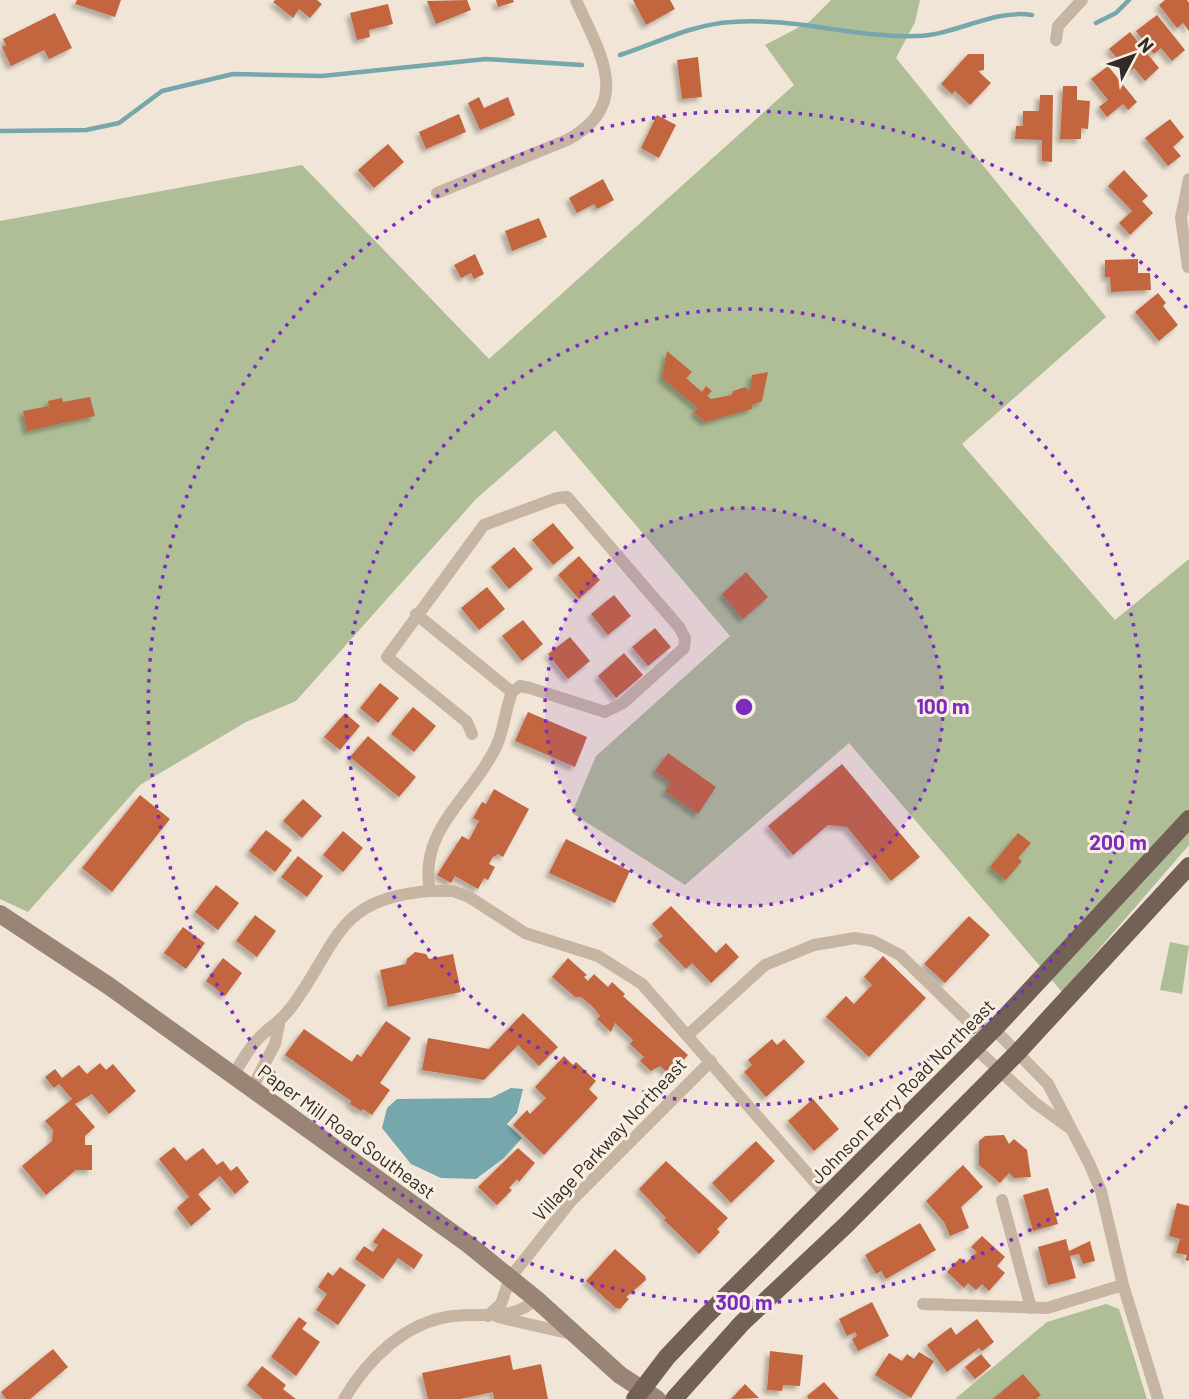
<svg xmlns="http://www.w3.org/2000/svg" width="1189" height="1399" font-family="Barlow,sans-serif">
<style>
.green{fill:#afbe97}
.water{fill:#76a7ac}
.lines{fill:none;stroke-linecap:round;stroke-linejoin:round}
.stream{stroke:#76a7ac;stroke-width:4.5}
.building{fill:#c36641;filter:url(#shadow)}
.street{stroke:#c7b5a3;stroke-width:12}
.secondary{stroke:#9a8475;stroke-width:18}
.primary{stroke:#746156;stroke-width:18}
.ring{fill:none;stroke:#7b2cbf;stroke-width:3.5;stroke-dasharray:3.5 7}
.labels{text-anchor:middle;dominant-baseline:central;stroke-width:6;stroke-linejoin:round;paint-order:stroke}
.street-label{font-size:19px;fill:#322a25;stroke:#f8efe2}
.centre{fill:#7b2cbf;stroke:#f8efe2;stroke-width:3.5}
.ring-label{font-size:21px;text-anchor:middle;font-weight:bold;fill:#7b2cbf;stroke:#f8efe2;stroke-width:6;stroke-linejoin:round;paint-order:stroke}
</style>
<defs>
<filter id="shadow"><feDropShadow dx="-4" dy="4" stdDeviation="2" flood-color="#0004"/></filter>
</defs>
<rect width="100%" height="100%" fill="#f0e5d6"/>
<g class="green">
<polygon points="831,0 920,0 915,22 896,58 1106,317 962,444 1115,620 1189,559 1189,845 1062,992 849,743 685,885 572,813 596,756 730,636 555,430 476,499 296,701 246,722 140,785 28,912 0,899 0,221 302,165 489,359 794,85 765,45 809,22"/>
<polygon points="1170,942 1189,946 1182,994 1160,990"/>
<polygon points="1106,1304 1119,1309 1147,1399 955,1399 1047,1322"/>
</g>
<polygon class="water" points="511,1088 523,1089 517,1113 507,1124 522,1138 504,1158 476,1179 441,1178 411,1164 382,1128 387,1108 397,1099 491,1098"/>
<g class="lines">
<g class="stream">
<polyline points="1096,23 1116,13 1129,0"/>
<path d="M620,55C657,43 693,24 732,22C794,17 855,38 917,36C956,35 993,9 1032,15"/>
<polyline points="0,131 86,130 119,123 162,91 233,74 322,76 486,59 582,65"/>
</g>
</g>
<g class="building">
<polygon points="77,0 121,0 115,17 75,4"/>
<polygon points="275,0 317,0 322,4 310,18 299,9 293,18 273,2"/>
<polygon points="467,0 471,10 436,24 427,1"/>
<polygon points="496,0 513,0 514,2 498,7"/>
<polygon points="633,0 670,0 675,9 646,25"/>
<polygon points="1165,0 1187,0 1189,3 1189,31 1183,23 1177,28 1159,5"/>
<polygon points="388,4 393,24 369,30 370,37 357,40 350,13"/>
<polygon points="55,13 72,48 49,59 44,50 11,66 2,47 6,45 3,39"/>
<polygon points="1157,15 1185,50 1172,61 1161,48 1154,54 1136,31"/>
<polygon points="1130,32 1159,68 1145,81 1134,68 1129,72 1109,49"/>
<polygon points="968,54 984,54 984,70 978,71 991,83 970,105 955,91 952,94 941,84"/>
<polygon points="698,57 702,97 682,99 677,60"/>
<polygon points="1108,66 1137,102 1128,110 1123,104 1107,117 1099,107 1108,100 1091,79"/>
<polygon points="1063,86 1077,86 1077,100 1090,101 1088,129 1081,128 1081,139 1060,139"/>
<polygon points="1040,95 1053,95 1052,162 1042,161 1042,140 1015,139 1016,126 1023,126 1023,111 1039,111"/>
<polygon points="479,97 484,108 508,97 515,115 480,130 468,103"/>
<polygon points="459,114 466,132 426,149 419,132"/>
<polygon points="657,115 676,125 659,158 641,148"/>
<polygon points="1170,119 1184,137 1173,147 1181,156 1168,166 1145,138"/>
<polygon points="388,144 404,162 374,188 358,170"/>
<polygon points="1124,170 1148,196 1142,201 1153,213 1130,235 1119,223 1132,211 1108,186"/>
<polygon points="603,179 614,200 597,209 594,204 577,213 569,198"/>
<polygon points="539,218 547,237 512,251 505,231"/>
<polygon points="475,254 484,274 474,279 471,273 461,278 454,265"/>
<polygon points="1138,259 1138,273 1150,273 1151,290 1111,292 1110,277 1105,277 1105,260"/>
<polygon points="1158,293 1166,303 1163,306 1178,325 1159,341 1135,312"/>
<polygon points="667,351 692,372 686,378 702,392 706,386 712,391 707,396 711,399 732,395 733,391 745,387 750,391 752,375 768,372 762,401 752,405 752,409 705,422 694,413 698,408 662,378"/>
<polygon points="90,397 95,416 27,431 23,411 49,406 48,401 62,398 63,402"/>
<polygon points="553,523 574,548 553,565 532,540"/>
<polygon points="514,547 533,569 509,589 491,567"/>
<polygon points="579,556 600,580 579,599 558,575"/>
<polygon points="746,572 768,597 743,619 722,594"/>
<polygon points="487,587 505,609 479,630 461,608"/>
<polygon points="614,595 631,616 608,635 591,614"/>
<polygon points="523,620 543,644 522,661 502,636"/>
<polygon points="655,628 671,647 648,666 632,647"/>
<polygon points="570,637 590,661 568,679 548,654"/>
<polygon points="624,653 643,675 616,698 598,676"/>
<polygon points="380,683 399,698 378,723 360,708"/>
<polygon points="413,707 436,726 414,752 391,734"/>
<polygon points="528,712 587,737 575,767 515,741"/>
<polygon points="345,713 360,726 340,750 324,737"/>
<polygon points="368,736 416,777 399,797 350,757"/>
<polygon points="668,753 716,787 698,814 665,791 671,783 655,771"/>
<polygon points="842,764 920,857 891,881 847,827 828,825 793,855 768,826"/>
<polygon points="494,789 529,809 503,857 498,854 492,858 489,864 495,867 488,880 484,878 478,889 455,876 451,883 437,875 462,836 469,840 479,821 473,818 482,802 486,804"/>
<polygon points="140,795 170,819 112,892 82,868"/>
<polygon points="303,799 322,816 302,838 283,821"/>
<polygon points="266,830 292,850 275,872 249,851"/>
<polygon points="343,831 363,848 343,872 323,855"/>
<polygon points="1018,833 1031,843 1018,858 1022,861 1006,880 990,867"/>
<polygon points="566,839 630,871 615,903 549,873"/>
<polygon points="298,856 323,876 307,897 281,877"/>
<polygon points="216,885 239,903 218,930 195,912"/>
<polygon points="671,906 716,953 726,943 739,957 711,983 692,963 686,969 658,940 663,936 652,924"/>
<polygon points="255,915 276,931 257,957 236,941"/>
<polygon points="969,916 990,935 945,983 924,964"/>
<polygon points="183,927 205,943 186,969 164,953"/>
<polygon points="415,952 426,954 429,959 453,954 461,992 388,1007 380,970 406,964 407,959"/>
<polygon points="883,956 926,998 869,1057 826,1017 846,996 854,1004 872,985 864,977"/>
<polygon points="223,958 242,973 225,996 206,981"/>
<polygon points="568,958 587,975 584,977 588,981 594,974 608,987 612,982 625,994 623,996 688,1055 670,1075 660,1066 651,1071 640,1061 644,1057 630,1044 633,1040 615,1023 611,1032 597,1019 600,1016 593,1007 581,997 575,997 552,977"/>
<polygon points="523,1013 558,1047 539,1066 518,1045 484,1080 422,1070 428,1038 489,1049"/>
<polygon points="386,1021 411,1038 380,1083 390,1090 372,1115 363,1109 361,1111 350,1104 351,1101 285,1055 304,1029 352,1062 357,1054 361,1057"/>
<polygon points="772,1039 777,1045 784,1039 805,1062 766,1097 744,1072 752,1065 748,1060"/>
<polygon points="564,1056 573,1065 576,1062 596,1081 589,1089 598,1098 544,1155 513,1125 527,1110 530,1114 546,1098 535,1087"/>
<polygon points="100,1063 106,1070 113,1064 136,1091 109,1114 92,1094 75,1104 95,1127 85,1136 85,1145 92,1145 92,1170 76,1170 46,1195 22,1166 52,1141 53,1130 45,1121 72,1099 59,1084 54,1088 45,1077 55,1069 62,1078 79,1065 87,1074"/>
<polygon points="813,1099 839,1129 814,1151 788,1121"/>
<polygon points="1004,1135 1009,1144 1014,1139 1027,1150 1031,1177 1014,1178 1009,1173 1000,1183 979,1165 979,1141 985,1136"/>
<polygon points="756,1141 775,1161 731,1203 712,1183"/>
<polygon points="174,1147 186,1161 203,1148 217,1165 223,1161 231,1171 237,1166 249,1182 235,1194 220,1176 198,1194 211,1209 191,1226 177,1208 189,1197 159,1159"/>
<polygon points="518,1148 535,1163 519,1182 517,1179 509,1188 512,1190 497,1205 478,1187"/>
<polygon points="666,1161 728,1218 717,1229 720,1232 699,1254 664,1220 666,1218 639,1189"/>
<polygon points="963,1165 983,1187 961,1207 969,1228 950,1236 944,1222 926,1201"/>
<polygon points="1048,1188 1058,1224 1033,1231 1023,1195"/>
<polygon points="1177,1203 1189,1206 1189,1261 1185,1260 1187,1255 1176,1253 1180,1239 1169,1236"/>
<polygon points="920,1223 936,1250 886,1279 881,1271 876,1274 865,1255"/>
<polygon points="383,1228 423,1255 414,1269 398,1258 383,1279 355,1259 364,1246 373,1252 378,1245 373,1242"/>
<polygon points="982,1236 1005,1257 997,1266 1005,1273 989,1291 982,1284 976,1290 968,1283 964,1288 947,1272 960,1258 966,1263 977,1252 971,1247"/>
<polygon points="1066,1239 1069,1251 1090,1241 1095,1261 1083,1264 1079,1254 1070,1256 1076,1278 1048,1285 1038,1247"/>
<polygon points="615,1249 645,1276 646,1280 626,1297 629,1299 620,1309 616,1308 586,1281"/>
<polygon points="340,1267 366,1285 338,1325 316,1310 327,1294 318,1287 328,1272 333,1276"/>
<polygon points="872,1302 889,1336 858,1351 852,1339 857,1336 855,1332 847,1336 839,1319"/>
<polygon points="299,1317 307,1323 302,1329 320,1342 296,1376 271,1357"/>
<polygon points="977,1319 994,1342 982,1351 979,1348 947,1372 927,1345 951,1327 956,1335"/>
<polygon points="53,1349 68,1367 30,1399 6,1399 1,1392"/>
<polygon points="770,1351 803,1355 800,1386 783,1385 782,1391 767,1390"/>
<polygon points="919,1352 934,1361 911,1398 875,1375 889,1353 902,1361 907,1354 914,1359"/>
<polygon points="981,1354 991,1366 975,1379 965,1367"/>
<polygon points="510,1355 513,1370 541,1364 548,1399 494,1399 493,1392 460,1399 428,1399 422,1373"/>
<polygon points="262,1366 286,1385 283,1389 296,1399 263,1399 247,1385"/>
<polygon points="1023,1374 1041,1395 1036,1399 993,1399"/>
<polygon points="824,1382 839,1399 809,1399 807,1396"/>
<polygon points="745,1384 759,1398 731,1399"/>
</g>
<g class="lines">
<g class="street">
<polyline points="1056,40 1058,26 1082,0"/>
<path d="M437,193L567,140C635,104 599,52 576,0"/>
<polyline points="1188,267 1181,218 1189,179"/>
<polyline points="416,614 512,692"/>
<path d="M472,734L467,722L387,657L484,525L557,498L567,497L679,627L685,638L684,648L623,703L605,712L530,688L520,686L512,692C505,710 504,732 495,749C471,798 418,830 430,891H453L469,897L525,933L598,956L642,984L827,1196"/>
<polyline points="974,1027 994,1029 1048,1084 1089,1163 1101,1191 1123,1285 1158,1399"/>
<polyline points="689,1034 765,965 814,945 855,938 873,941 900,955 974,1027"/>
<polyline points="975,1041 975,1048 1035,1103 1068,1127"/>
<path d="M233,1075C242,1062 250,1045 262,1035C275,1022 280,1023 293,1005C339,942 336,898 430,891"/>
<polyline points="252,1088 275,1044 279,1024"/>
<polyline points="1002,1200 1031,1308"/>
<polyline points="923,1304 1047,1308 1123,1285"/>
<polyline points="488,1316 501,1304 510,1278 571,1201 711,1061"/>
<polyline points="498,1317 572,1334"/>
<path d="M344,1399C368,1359 405,1322 453,1316C484,1312 512,1322 536,1299"/>
</g>
<polyline class="secondary" points="0,914 109,986 468,1244 536,1299 620,1375 657,1399"/>
<g class="primary">
<polyline points="635,1399 667,1357 703,1319 994,1029 1189,819"/>
<polyline points="674,1399 742,1323 847,1224 1018,1052 1189,866"/>
</g>
</g>
<circle cx="744" cy="707" r="199" fill="#7b2cbf" fill-opacity=".12"/>
<g class="ring">
<circle cx="744" cy="707" r="199"/>
<circle cx="744" cy="707" r="398"/>
<path d="M1187 1106A596 596 0 1 1 1187 308"/>
</g>
<g class="labels">
<g class="street-label">
<text transform="translate(902 1091) rotate(-45)">Johnson Ferry Road Northeast</text>
<text transform="translate(347 1131) rotate(36)">Paper Mill Road Southeast</text>
<text transform="translate(609 1139) rotate(-47)">Village Parkway Northeast</text>
</g>
</g>
<circle cx="744" cy="707" r="10" class="centre"/>
<g class="ring-label">
<text x="943" y="714">100 m</text>
<text x="1118" y="850">200 m</text>
<text x="744" y="1310">300 m</text>
</g>
<g transform="translate(1133 56) rotate(49)" stroke="#f8efe2" stroke-width="5" paint-order="stroke">
<path d="M0-5L12 26L0 18L-12 26Z" fill="#322a25"/>
<text y="-10" font-size="19" font-weight="bold" text-anchor="middle" fill="#322a25">N</text>
</g>
</svg>
